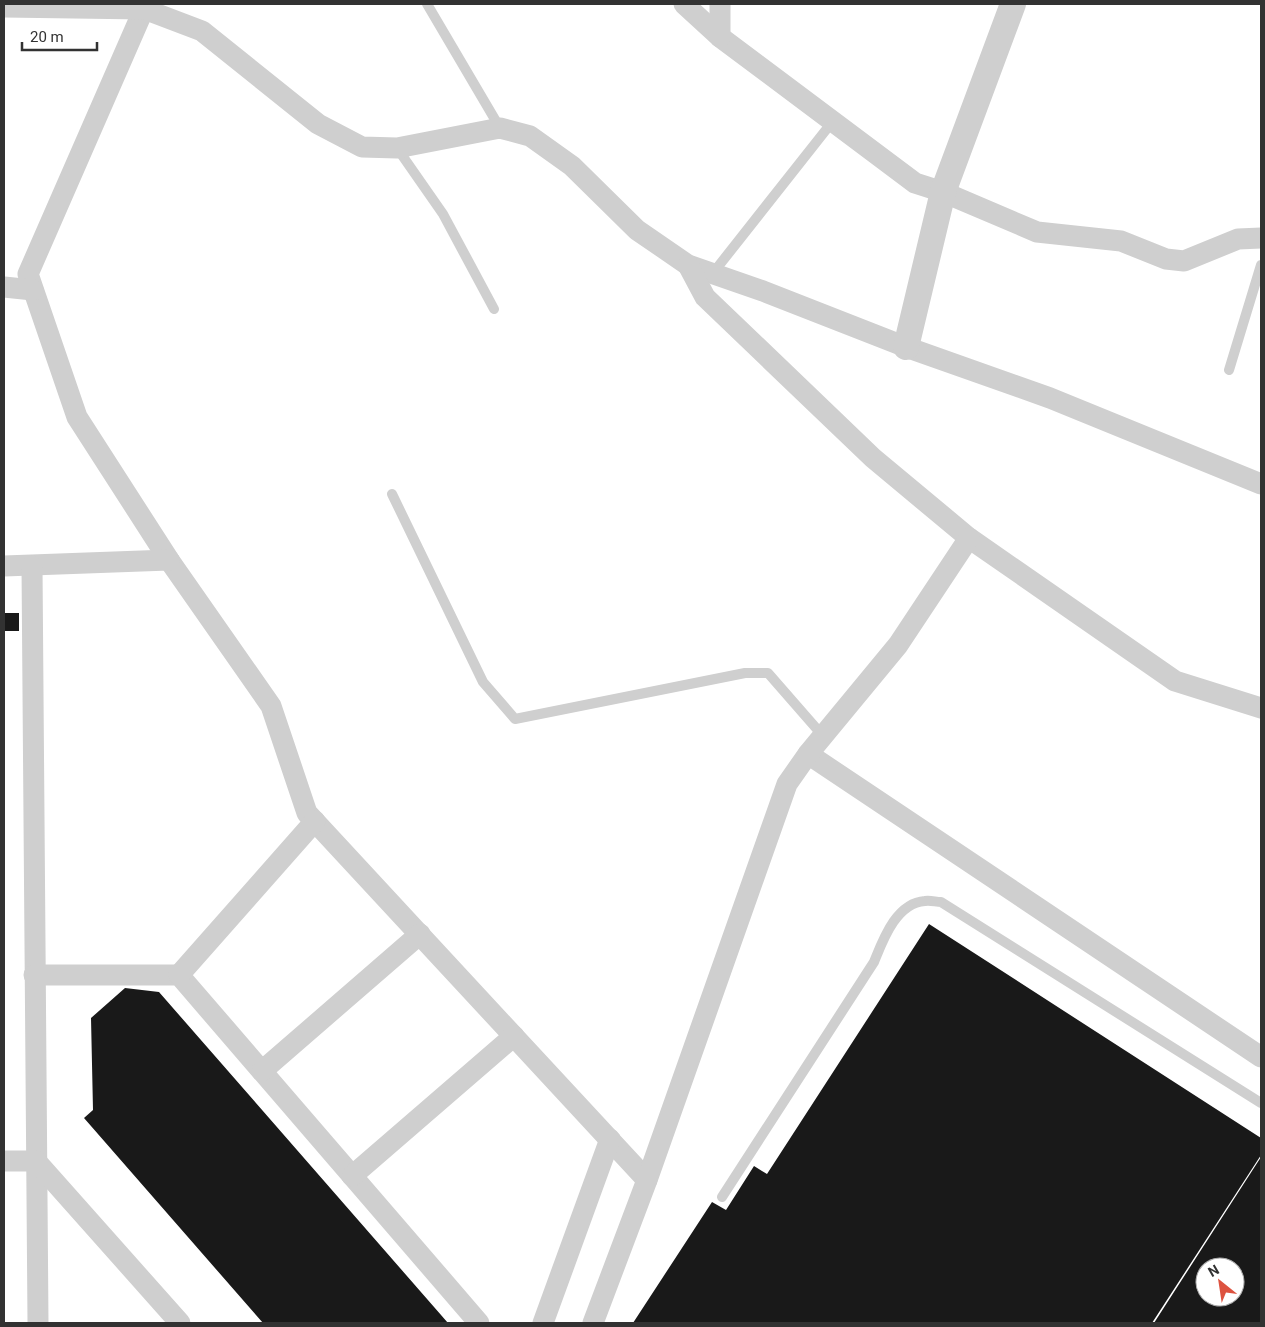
<svg xmlns="http://www.w3.org/2000/svg" width="1265" height="1327" font-family="Roboto,sans-serif">
<style>
.building{fill:#191919;fill-rule:evenodd}
.lines{fill:none;stroke-linecap:round;stroke-linejoin:round}
.service{stroke:#cfcfcf;stroke-width:10}
.minor{stroke:#cfcfcf;stroke-width:21}
.tertiary{stroke:#cfcfcf;stroke-width:26}
</style>
<rect width="100%" height="100%" fill="#fff"/>
<g class="building">
<rect x="4" y="613" width="15" height="18"/>
<polygon points="929,924 1261,1138 1261,1155 1152,1323 633,1323 712,1202 726,1210 754,1166 767,1174"/>
<polygon points="125,988 159,992 448,1323 263,1323 84,1118 93,1110 91,1018"/>
<path d="M1261,1157V1323H1154ZM1205,1267H1235V1297H1205Z"/>
</g>
<g class="lines">
<g class="service">
<polyline points="427,4 500,128"/>
<polyline points="397,148 443,214 494,309"/>
<polyline points="713,273 833,121"/>
<polyline points="1229,370 1261,265"/>
<polyline points="392,494 483,682 515,719 745,673 768,673 823,736"/>
<path d="M722,1197L874,962C883,940 896,903 925,901C930,900 936,902 941,902L1261,1103"/>
</g>
<g class="minor">
<polyline points="146,4 28,274 77,417 169,560 271,706 307,813 647,1180"/>
<polyline points="684,4 720,37 915,183 943,192 1037,232 1121,241 1166,259 1184,261 1238,239 1261,238"/>
<polyline points="720,4 720,37"/>
<polyline points="4,7 144,9 202,31 318,124 362,147 397,148 500,128 530,136 572,166 637,230 688,265 763,291 906,347 1050,398 1261,484"/>
<polyline points="688,265 705,297 873,458 969,538 1175,681 1261,708"/>
<polyline points="4,287 33,290"/>
<polyline points="4,566 169,560"/>
<polyline points="32,566 38,1323"/>
<polyline points="808,754 1261,1057"/>
<polyline points="34,975 179,975 479,1323"/>
<polyline points="179,975 315,821"/>
<polyline points="262,1071 420,934"/>
<polyline points="4,1161 36,1161 180,1323"/>
<polyline points="352,1176 514,1036"/>
<polyline points="543,1323 610,1139"/>
<polyline points="593,1323 647,1180 787,784 808,754 898,645 969,538"/>
</g>
<polyline class="tertiary" points="906,347 943,192 1013,4"/>
</g>
<rect width="1265" height="1327" fill="none" stroke="#323232" stroke-width="10"/>
<g transform="translate(1220 1282) rotate(330)"><circle r="24" fill="#ffffff" stroke="#adadad"/>
<path d="M0-4L9 19L0 12L-9 19Z" fill="#dd5340"/>
<text y="-8" font-size="14" font-weight="bold" text-anchor="middle" fill="#323232">N</text>
</g>
<path d="M22 42v8h75v-8" fill="none" stroke="#323232" stroke-width="2.5"/>
<text x="30" y="42" font-size="15" fill="#323232" stroke="#ffffff" stroke-width="4" paint-order="stroke">20 m</text>
</svg>
